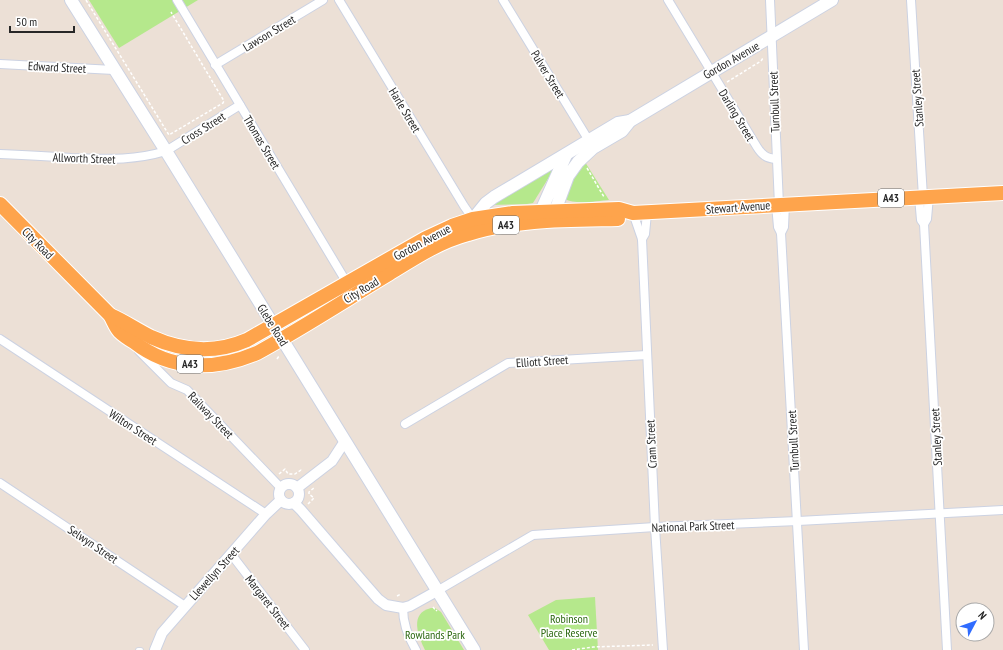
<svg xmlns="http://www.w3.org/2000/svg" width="1003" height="650" font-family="'PT Sans Narrow',sans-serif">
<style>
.green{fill:#b5e88c}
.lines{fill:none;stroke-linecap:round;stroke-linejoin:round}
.service-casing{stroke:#ccd2e2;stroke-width:5.5}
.minor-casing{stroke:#ccd2e2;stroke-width:10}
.tertiary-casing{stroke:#ccd2e2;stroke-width:12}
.secondary-casing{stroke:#ccd2e2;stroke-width:14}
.trunk-casing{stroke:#fff;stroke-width:16}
.path{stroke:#fff;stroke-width:1.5;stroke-dasharray:3 2;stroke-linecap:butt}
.service{stroke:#fff;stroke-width:4}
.minor{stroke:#fff;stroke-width:8}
.tertiary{stroke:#fff;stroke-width:10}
.secondary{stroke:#fff;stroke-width:12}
.trunk{stroke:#fea44c;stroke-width:14}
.labels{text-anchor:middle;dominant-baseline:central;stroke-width:3.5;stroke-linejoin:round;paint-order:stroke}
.shield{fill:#fff;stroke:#686868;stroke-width:1}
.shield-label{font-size:11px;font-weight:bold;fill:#272727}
.street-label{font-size:12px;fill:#272727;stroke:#fff}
.park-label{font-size:12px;fill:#2d6912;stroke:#fff}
</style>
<rect width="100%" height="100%" fill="#ece0d6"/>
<g class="green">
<polygon points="89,0 198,0 119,48"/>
<path d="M585,162L609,200C597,201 575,205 565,199L564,190Z"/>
<polygon points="554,167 554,169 533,203 527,204 489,205"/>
<polygon points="595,597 598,650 549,650 528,615 556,600"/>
<path d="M431,608H435L441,612L464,650H425C418,636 409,613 431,608Z"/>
</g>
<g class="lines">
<defs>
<polyline id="service" points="138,650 141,650"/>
<g id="minor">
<polyline points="177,0 347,283"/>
<polyline points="339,0 464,206 473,219"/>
<polyline points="503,0 591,144"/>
<path d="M668,0L757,147C762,155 766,158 776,159"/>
<polyline points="770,0 779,205"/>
<polyline points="911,0 923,197"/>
<polyline points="0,64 114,70"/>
<polyline points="215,65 323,0"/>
<path d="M0,154C24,155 47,156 71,158C105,159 133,161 166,151L240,105"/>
<polyline points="929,196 927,219 924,224 947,650"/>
<polyline points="919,197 921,220 924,224"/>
<polyline points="776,205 778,227 781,233 804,650"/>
<polyline points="633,213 642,239 655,527 663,650"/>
<polyline points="781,233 784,227 785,204"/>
<polyline points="642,239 645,234 647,213"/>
<polyline points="0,339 266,514"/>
<polyline points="139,351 171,383 187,390 281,488"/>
<polyline points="405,424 508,363 647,355"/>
<polyline points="0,483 185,606"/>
<polyline points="231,554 305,650"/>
<polyline points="437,591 533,535 655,527 798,521 1003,510"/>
<path d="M403,608C403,624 408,637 416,650"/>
</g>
<g id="tertiary">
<circle cx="289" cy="494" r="10"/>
<polyline points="297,488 332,461 345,441"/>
<polyline points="294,503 301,510 364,583 378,599 386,605 403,608 410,606 437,591"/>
<polyline points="155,650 162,633 266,514 281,500"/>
</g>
<g id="secondary">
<polyline points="71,0 166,151 474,650"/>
<polyline points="566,155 541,211 547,221 555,211 568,176 578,162 593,148 622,131 630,121 832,0"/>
<polyline points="473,219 486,203 494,197 618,123 630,121"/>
</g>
<g id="trunk">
<path d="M0,204L110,315C113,320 115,326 119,331C123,335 129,339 134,342C171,371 215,371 257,353C301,329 344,301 387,275C413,259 438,242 468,234C516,219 568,220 618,219"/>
<path d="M110,315C124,321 137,330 151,337C182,351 215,354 247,340L426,238L452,226L473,219L513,213L619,209L633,213L1003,193"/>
</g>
</defs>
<use href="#service" class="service-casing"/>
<use href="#minor" class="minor-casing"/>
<use href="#tertiary" class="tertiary-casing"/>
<use href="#secondary" class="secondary-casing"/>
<use href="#trunk" class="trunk-casing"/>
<g class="path">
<polyline points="86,0 169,135 223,103 224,101 171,12"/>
<polyline points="727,82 761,61 763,58"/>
<polyline points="587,168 604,197"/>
<polyline points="277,359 279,356"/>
<polyline points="279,474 285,469 288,474 295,474 301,470 303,471"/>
<polyline points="308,504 314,498 309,494 309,492 315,487"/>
<polyline points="397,596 401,594"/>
<polyline points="433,607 436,611 437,610"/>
<polyline points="572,650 593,647 653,645"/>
</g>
<use href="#service" class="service"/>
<use href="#minor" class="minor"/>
<use href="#tertiary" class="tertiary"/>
<use href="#secondary" class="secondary"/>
<use href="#trunk" class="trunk"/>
</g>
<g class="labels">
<g class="shield">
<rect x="878" y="189" width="26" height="18" rx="3"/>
<rect x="493" y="216" width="26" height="18" rx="3"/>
<rect x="177" y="355" width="26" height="18" rx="3"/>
</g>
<g class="shield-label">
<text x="891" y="198">A43</text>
<text x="506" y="225">A43</text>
<text x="190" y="364">A43</text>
</g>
<g class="street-label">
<text transform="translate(269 33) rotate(-31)">Lawson Street</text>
<text transform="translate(731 60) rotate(-30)">Gordon Avenue</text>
<text transform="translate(57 67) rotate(3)">Edward Street</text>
<text transform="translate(548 74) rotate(59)">Pulver Street</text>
<text transform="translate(917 98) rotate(-94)">Stanley Street</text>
<text transform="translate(774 102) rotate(-92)">Turnbull Street</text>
<text transform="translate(405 110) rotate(59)">Harle Street</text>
<text transform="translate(737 115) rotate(59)">Darling Street</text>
<text transform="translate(203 128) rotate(-32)">Cross Street</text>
<text transform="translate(262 142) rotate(59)">Thomas Street</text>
<text transform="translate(84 158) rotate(2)">Allworth Street</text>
<text transform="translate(738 207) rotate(-4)">Stewart Avenue</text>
<text transform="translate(422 242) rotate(-28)">Gordon Avenue</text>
<text transform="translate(38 243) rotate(45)">City Road</text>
<text transform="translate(361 290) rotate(-31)">City Road</text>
<text transform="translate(273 325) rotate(58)">Glebe Road</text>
<text transform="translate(542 361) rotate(-4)">Elliott Street</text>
<text transform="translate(211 415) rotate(46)">Railway Street</text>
<text transform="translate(133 427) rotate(33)">Wilton Street</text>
<text transform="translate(936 437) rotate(-93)">Stanley Street</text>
<text transform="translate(793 441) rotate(-93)">Turnbull Street</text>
<text transform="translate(651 444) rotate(-93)">Cram Street</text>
<text transform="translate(693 526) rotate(-2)">National Park Street</text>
<text transform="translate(93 544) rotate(34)">Selwyn Street</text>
<text transform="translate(214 573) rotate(-48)">Llewellyn Street</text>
<text transform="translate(268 602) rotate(52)">Margaret Street</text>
</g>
<g class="park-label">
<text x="569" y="618">Robinson<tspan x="569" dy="14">Place Reserve</tspan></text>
<text x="435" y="634">Rowlands Park</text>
</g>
</g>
<g transform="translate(975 622) rotate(49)"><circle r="19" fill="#ffffff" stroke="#a9a9a9"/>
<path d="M0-3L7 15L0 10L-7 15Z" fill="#306cff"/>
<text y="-6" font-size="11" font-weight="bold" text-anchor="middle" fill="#272727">N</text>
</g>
<path d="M10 26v6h64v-6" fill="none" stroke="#272727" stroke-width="2"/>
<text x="16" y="26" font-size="12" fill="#272727" stroke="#ffffff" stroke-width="3" paint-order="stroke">50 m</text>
</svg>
